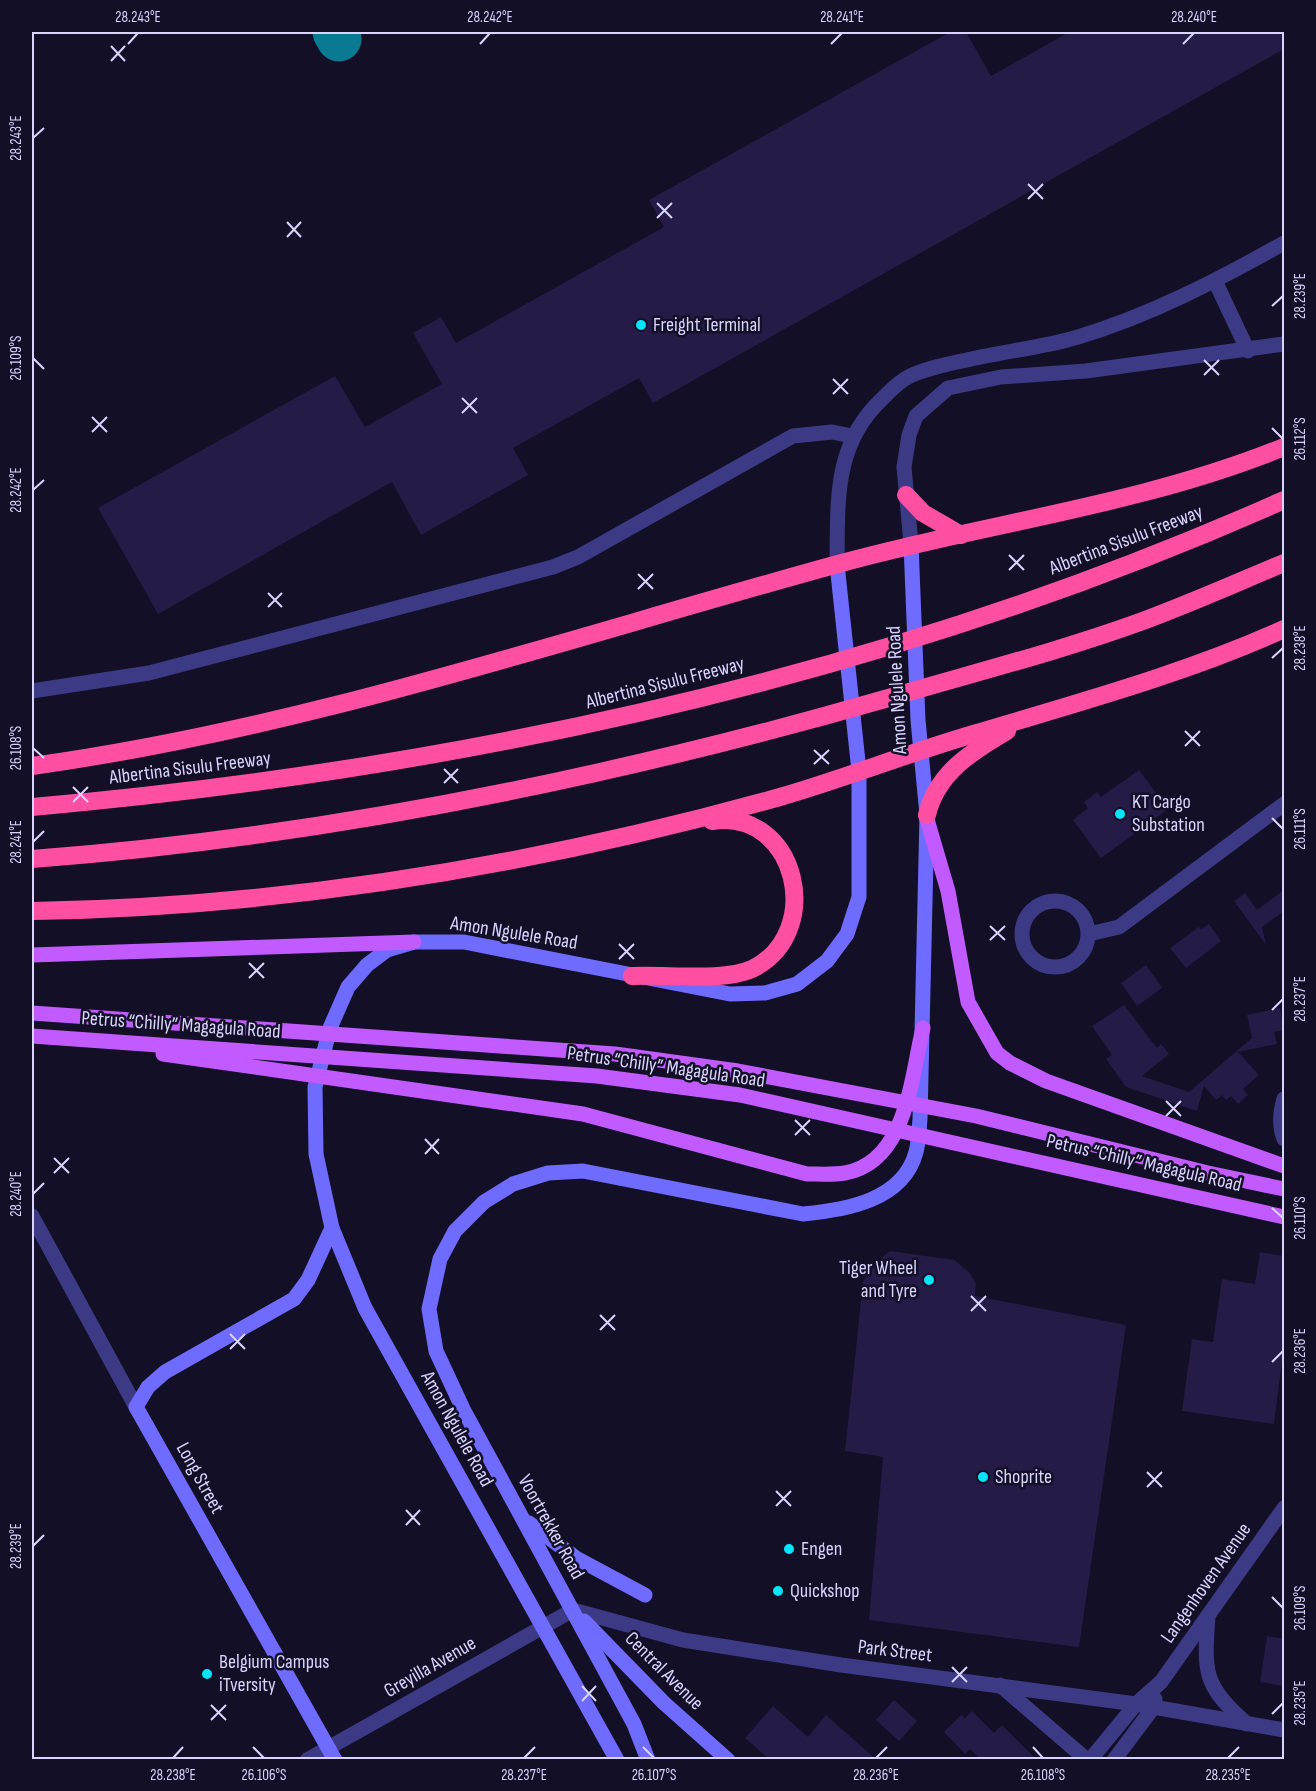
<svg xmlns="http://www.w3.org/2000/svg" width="1316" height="1791" font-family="'Sofia Sans Condensed',sans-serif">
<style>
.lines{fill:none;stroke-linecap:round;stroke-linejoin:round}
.taxiway{stroke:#0a7a92;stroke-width:45}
.building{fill:#241b47}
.street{stroke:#3d3a85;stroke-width:15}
.secondary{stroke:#6f6bff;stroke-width:15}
.primary{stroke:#c25bff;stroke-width:15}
.highway{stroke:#ff4fa3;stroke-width:18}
.ticks{fill:none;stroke:#d9d4ff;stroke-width:2}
.poi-dot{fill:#00e5ff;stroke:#130f26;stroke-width:2}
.labels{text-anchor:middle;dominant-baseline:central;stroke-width:5;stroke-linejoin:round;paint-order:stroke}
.poi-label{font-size:20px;fill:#d9d4ff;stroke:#130f26;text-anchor:start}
.street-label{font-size:20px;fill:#d9d4ff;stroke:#130f26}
.neatline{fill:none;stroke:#d9d4ff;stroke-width:2}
.ticks-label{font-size:15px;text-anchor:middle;fill:#d9d4ff}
</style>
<rect width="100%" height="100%" fill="#130f26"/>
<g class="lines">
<polyline class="taxiway" points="335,32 339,39"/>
</g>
<g class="building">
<polygon points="950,32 966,32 991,76 1069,32 1284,32 1284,49 653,403 639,378 513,448 528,475 421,535 392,482 158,614 98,508 335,376 365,427 442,384 413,333 441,317 456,343 664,227 649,200"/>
<polygon points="1139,770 1168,809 1101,858 1073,820 1088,808 1084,802 1097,792 1101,797"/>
<polygon points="1284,890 1284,911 1262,927 1266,945 1234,901 1245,893 1257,910"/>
<polygon points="1209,924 1221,941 1186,968 1170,948 1199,927 1201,929"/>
<polygon points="1146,965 1162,988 1137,1006 1121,983"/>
<polygon points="1124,1005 1157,1048 1161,1044 1169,1054 1142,1076 1189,1092 1252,1038 1247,1015 1280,1008 1284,1030 1274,1032 1277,1044 1238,1052 1259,1075 1243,1089 1248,1095 1238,1104 1231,1096 1226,1100 1222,1095 1216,1100 1204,1086 1197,1111 1126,1087 1106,1059 1112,1055 1092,1026"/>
<polygon points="890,1251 954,1260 970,1273 976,1283 975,1296 1126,1325 1079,1647 869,1620 883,1457 845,1451 863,1282 871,1266"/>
<polygon points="1260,1252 1284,1256 1284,1345 1274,1424 1182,1411 1192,1339 1213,1342 1222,1279 1255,1284"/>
<polygon points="1267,1636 1284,1639 1284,1686 1260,1682"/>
<polygon points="894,1700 917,1721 899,1741 876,1720"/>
<polygon points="773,1706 808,1737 826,1715 877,1760 770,1760 745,1738"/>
<polygon points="972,1711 994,1733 1002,1725 1037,1760 981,1760 970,1749 965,1754 944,1732 961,1715 965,1718"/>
</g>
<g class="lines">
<g class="street">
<polyline points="1215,281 1248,351"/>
<polyline points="911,544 904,467 909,435 916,416 948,388 1001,377 1086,371 1284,344"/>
<path d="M837,564C838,502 833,445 882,399C890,391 899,381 910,376C927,368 948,364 967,360C1003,351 1042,348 1078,337C1151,315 1218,280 1284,243"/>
<polyline points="32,691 149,673 553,567 578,557 793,436 832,432 852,436"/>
<circle cx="1055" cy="934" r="33"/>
<polyline points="1089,934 1119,927 1284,804"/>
<path d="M1284,1099C1280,1112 1279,1126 1284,1139"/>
<polyline points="32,1216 136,1407"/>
<path d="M1208,1616C1204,1673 1203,1685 1247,1724"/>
<polyline points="1000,1685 1087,1760"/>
<polyline points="307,1760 573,1610 683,1640 841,1665 1136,1704 1284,1730"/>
<polyline points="1090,1760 1136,1704 1161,1682 1284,1508"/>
<polyline points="1114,1760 1153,1708 1155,1699"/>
</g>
<g class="secondary">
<polyline points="332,1228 308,1280 294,1299 165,1372 148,1387 136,1407 335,1760"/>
<polyline points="529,1523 576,1558 645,1595"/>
<polyline points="584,1621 664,1703 728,1760"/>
<polyline points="617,1760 365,1308 332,1228 316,1154 315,1087 330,1028 348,987 367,965 387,950 414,942 464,942 730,994 765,993 797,984 827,961 847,934 859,897 859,771 837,564"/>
<path d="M648,1760L634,1724L463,1409L436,1351L429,1309L440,1259L455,1231L484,1202L513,1184L548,1173L583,1171L803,1214C845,1210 903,1201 916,1152C919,1141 919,1130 920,1119L927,815L918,720L911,544"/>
</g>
<g class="primary">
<polyline points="926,816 948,891 968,1002 997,1053 1010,1063 1046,1081 1284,1166"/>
<polyline points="32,955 414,942"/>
<polyline points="32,1013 615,1054 738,1071 976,1116 1208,1173 1284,1189"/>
<polyline points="32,1036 597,1076 740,1095 1284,1217"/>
<path d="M163,1054L583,1114L807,1174C819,1174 833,1175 845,1173C907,1162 911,1077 923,1028"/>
</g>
<g class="highway">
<polyline points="906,495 923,513 961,535"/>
<path d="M32,766C307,728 571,637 838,564C986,523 1142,505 1284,447"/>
<path d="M32,807C461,769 889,676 1284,500"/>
<path d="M927,815C937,773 971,752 1007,731"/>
<path d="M32,859C322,837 606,779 885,699C970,674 1057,652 1140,622C1189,604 1236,583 1284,563"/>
<path d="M32,911C284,907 537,865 780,797C846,778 911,752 977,733C1080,702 1187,673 1284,629"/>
<path d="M632,976C666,974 723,982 752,969C826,933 797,808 712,821"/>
</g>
</g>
<path class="ticks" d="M128,44L138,33M480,44L490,33M831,44L842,33M1183,44L1194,33M111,46L125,61M111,61L125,46M33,138L44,128M1028,184L1043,199M1028,199L1043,184M657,203L672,218M657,218L672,203M287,222L301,237M287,237L301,222M1272,306L1283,296M33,358L44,369M1204,360L1219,375M1204,375L1219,360M833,379L848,394M833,394L848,379M462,398L477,413M462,413L477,398M92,417L107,432M1272,428L1283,439M92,432L107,417M33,490L44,480M1009,555L1024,570M1009,570L1024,555M638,574L653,589M638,589L653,574M268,593L282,607M268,607L282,593M1272,658L1283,648M1185,731L1200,746M1185,746L1200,731M33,748L44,758M814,750L829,764M814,764L829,750M444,769L458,783M444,783L458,769M73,787L88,802M73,802L88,787M1272,818L1283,829M33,842L44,831M990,926L1005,940M990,940L1005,926M619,944L634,959M619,959L634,944M249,963L264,978M249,978L264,963M1272,1010L1283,999M1166,1101L1181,1116M1166,1116L1181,1101M795,1120L810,1135M795,1135L810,1120M425,1139L439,1154M425,1154L439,1139M54,1158L69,1173M54,1173L69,1158M33,1194L44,1183M1272,1208L1283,1218M971,1296L986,1311M971,1311L986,1296M600,1315L615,1330M600,1330L615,1315M230,1334L245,1349M230,1349L245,1334M1272,1362L1283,1351M1147,1472L1162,1487M1147,1487L1162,1472M776,1491L791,1506M776,1506L791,1491M406,1510L420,1525M406,1525L420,1510M33,1546L44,1535M1272,1597L1283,1608M952,1667L967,1682M952,1682L967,1667M582,1686L596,1701M582,1701L596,1686M211,1705L226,1720M1272,1714L1283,1703M211,1720L226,1705M253,1747L264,1758M643,1747L654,1758M1033,1747L1043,1758M173,1758L183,1747M524,1758L535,1747M876,1758L887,1747M1228,1758L1239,1747"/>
<g class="poi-dot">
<circle cx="641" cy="325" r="6"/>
<circle cx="1120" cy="814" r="6"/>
<circle cx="929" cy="1280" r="6"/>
<circle cx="983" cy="1477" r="6"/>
<circle cx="789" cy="1549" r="6"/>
<circle cx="778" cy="1591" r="6"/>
<circle cx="207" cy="1674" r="6"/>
</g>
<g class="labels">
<g class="poi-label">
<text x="653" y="325">Freight Terminal</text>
<text x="1132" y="802">KT Cargo<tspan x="1132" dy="23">Substation</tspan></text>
<text x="917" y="1268" text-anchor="end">Tiger Wheel<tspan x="917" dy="23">and Tyre</tspan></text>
<text x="995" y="1477">Shoprite</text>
<text x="801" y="1549">Engen</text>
<text x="790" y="1591">Quickshop</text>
<text x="219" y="1662">Belgium Campus<tspan x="219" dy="23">iTversity</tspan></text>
</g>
<g class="street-label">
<text transform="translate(1126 540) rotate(-21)">Albertina Sisulu Freeway</text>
<text transform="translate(665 683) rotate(-14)">Albertina Sisulu Freeway</text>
<text transform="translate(897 690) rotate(-93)">Amon Ngulele Road</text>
<text transform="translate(190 768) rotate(-7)">Albertina Sisulu Freeway</text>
<text transform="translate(514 933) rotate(9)">Amon Ngulele Road</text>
<text transform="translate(181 1025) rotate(4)">Petrus “Chilly” Magagula Road</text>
<text transform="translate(666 1067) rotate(8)">Petrus “Chilly” Magagula Road</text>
<text transform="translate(1144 1163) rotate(13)">Petrus “Chilly” Magagula Road</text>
<text transform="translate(457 1429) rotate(61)">Amon Ngulele Road</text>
<text transform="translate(200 1478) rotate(61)">Long Street</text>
<text transform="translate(551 1527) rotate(61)">Voortrekker Road</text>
<text transform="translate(1206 1583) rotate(-55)">Langenhoven Avenue</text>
<text transform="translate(895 1651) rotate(7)">Park Street</text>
<text transform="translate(430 1667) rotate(-30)">Greyilla Avenue</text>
<text transform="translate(664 1671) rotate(45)">Central Avenue</text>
</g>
</g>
<rect width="1316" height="1791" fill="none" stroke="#130f26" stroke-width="66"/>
<rect x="33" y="33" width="1250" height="1725" class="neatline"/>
<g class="ticks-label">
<text x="138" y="22">28.243°E</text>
<text x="490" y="22">28.242°E</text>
<text x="842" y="22">28.241°E</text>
<text x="1194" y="22">28.240°E</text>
<text transform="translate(16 138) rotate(-90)" y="5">28.243°E</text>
<text transform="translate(1300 296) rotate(-90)" y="5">28.239°E</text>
<text transform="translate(16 358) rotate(-90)" y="5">26.109°S</text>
<text transform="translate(1300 439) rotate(-90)" y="5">26.112°S</text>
<text transform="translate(16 490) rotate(-90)" y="5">28.242°E</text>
<text transform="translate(1300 648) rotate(-90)" y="5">28.238°E</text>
<text transform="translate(16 748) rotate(-90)" y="5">26.108°S</text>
<text transform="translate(1300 829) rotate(-90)" y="5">26.111°S</text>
<text transform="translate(16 842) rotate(-90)" y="5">28.241°E</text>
<text transform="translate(1300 999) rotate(-90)" y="5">28.237°E</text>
<text transform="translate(16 1194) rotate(-90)" y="5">28.240°E</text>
<text transform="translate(1300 1218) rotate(-90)" y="5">26.110°S</text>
<text transform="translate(1300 1351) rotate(-90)" y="5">28.236°E</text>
<text transform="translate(16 1546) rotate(-90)" y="5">28.239°E</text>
<text transform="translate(1300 1608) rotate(-90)" y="5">26.109°S</text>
<text transform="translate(1300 1703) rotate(-90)" y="5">28.235°E</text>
<text x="173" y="1780">28.238°E</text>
<text x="264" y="1780">26.106°S</text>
<text x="524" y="1780">28.237°E</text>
<text x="654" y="1780">26.107°S</text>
<text x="876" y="1780">28.236°E</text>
<text x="1043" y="1780">26.108°S</text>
<text x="1228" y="1780">28.235°E</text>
</g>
</svg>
